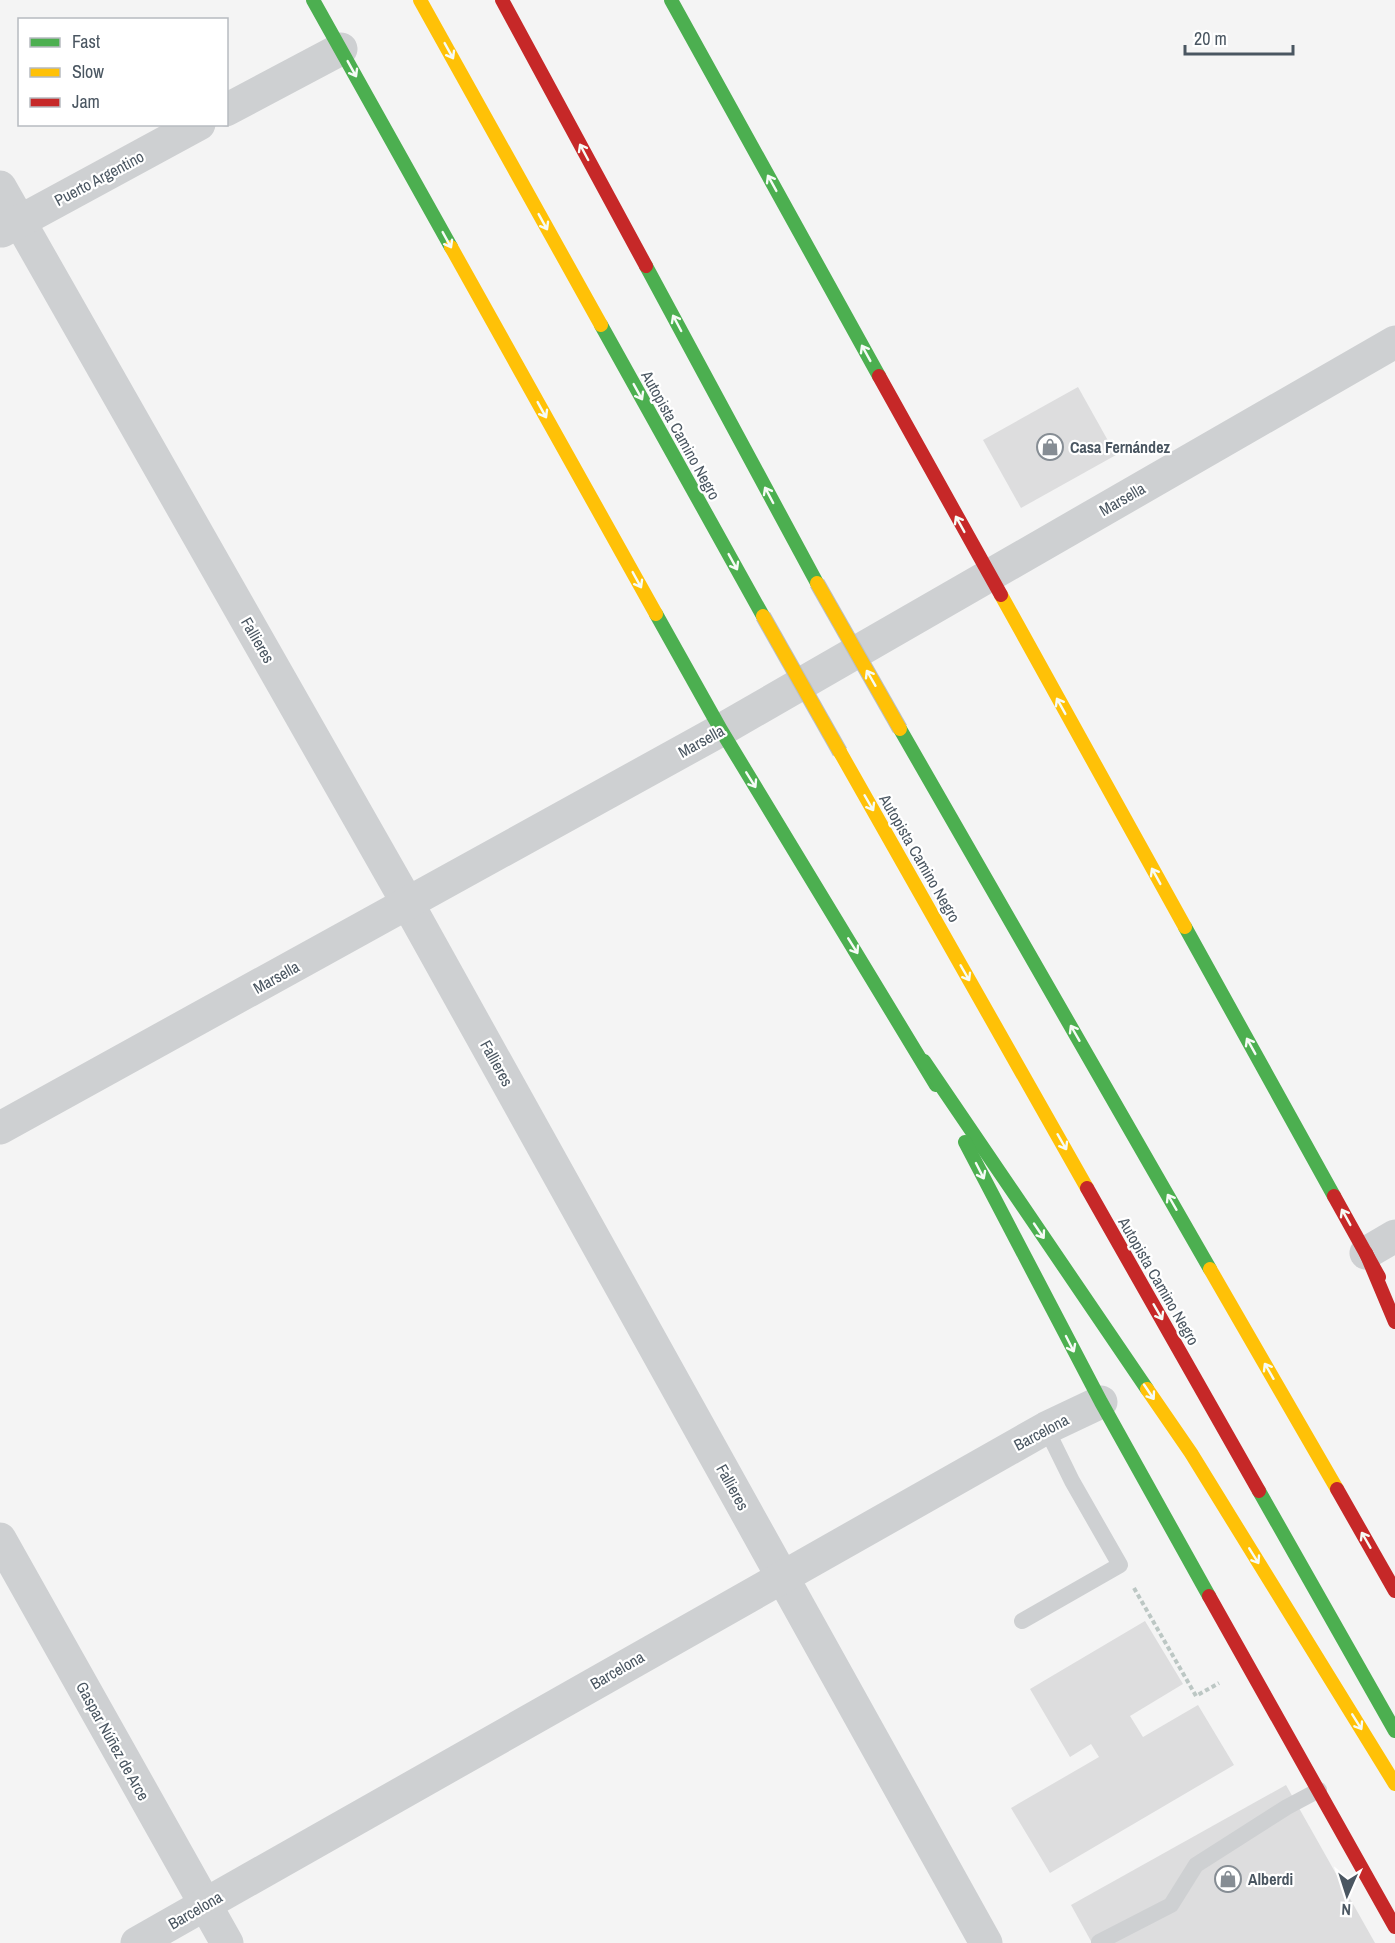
<svg xmlns="http://www.w3.org/2000/svg" width="1395" height="1943" font-family="'Archivo Narrow',sans-serif">
<style>
.building{fill:#ddddde}
.lines{fill:none;stroke-linecap:round;stroke-linejoin:round}
.path{stroke:#bcc7c4;stroke-width:4;stroke-dasharray:4.5 3;stroke-linecap:butt}
.lane{stroke:#ced0d2;stroke-width:16}
.street{stroke:#ced0d2;stroke-width:33}
.fast{stroke:#4caf50;stroke-width:14}
.slow{stroke:#ffc107;stroke-width:14}
.jam{stroke:#c62828;stroke-width:14}
.slow-bridge-casing{stroke:#b9bec3;stroke-width:16;stroke-linecap:butt}
.slow-bridge{stroke:#ffc107;stroke-width:14}
.oneway{stroke:#f6fbf6}
.labels{text-anchor:middle;dominant-baseline:central;stroke-width:4.5;stroke-linejoin:round;paint-order:stroke}
.street-label{font-size:16px;fill:#4a5661;stroke:#fff}
.poi-label{font-size:16px;font-weight:bold;fill:#4a5661;stroke:#fff;text-anchor:start}
</style>
<rect width="100%" height="100%" fill="#f4f4f4"/>
<g class="building">
<polygon points="1078,387 1116,455 1021,508 983,440"/>
<polygon points="1145,1621 1183,1684 1130,1716 1143,1737 1198,1705 1234,1765 1050,1873 1011,1808 1099,1757 1091,1744 1070,1757 1030,1689"/>
<polygon points="1286,1785 1375,1943 1092,1943 1071,1905"/>
</g>
<g class="lines">
<polyline class="path" points="1134,1588 1196,1696 1219,1683"/>
<g class="lane">
<polyline points="1022,1621 1120,1565 1072,1481 1046,1428"/>
<polyline points="1099,1942 1171,1905 1196,1865 1287,1807 1319,1790"/>
</g>
<g class="street">
<polyline points="226,110 341,49"/>
<polyline points="0,187 408,904 986,1943"/>
<polyline points="2,231 199,124"/>
<polyline points="0,1128 721,730 1395,342"/>
<polyline points="1366,1253 1395,1236"/>
<polyline points="0,1539 227,1943"/>
<polyline points="137,1943 1046,1428 1101,1402"/>
</g>
<g class="fast">
<polyline points="313,0 451,247"/>
<polyline points="671,0 879,376"/>
<polyline points="646,266 817,583"/>
<polyline points="601,325 763,616"/>
<polyline points="656,614 721,730 936,1085"/>
<polyline points="900,729 1210,1269"/>
<polyline points="1185,927 1334,1196"/>
<polyline points="924,1061 1147,1389"/>
<polyline points="965,1142 1101,1402 1209,1596"/>
<polyline points="1259,1491 1395,1731"/>
</g>
<g class="slow">
<polyline points="420,0 601,325"/>
<polyline points="451,247 656,614"/>
<polyline points="1001,595 1185,927"/>
<polyline points="840,752 1087,1188"/>
<polyline points="1210,1269 1337,1489"/>
<polyline points="1147,1389 1191,1453 1395,1784"/>
</g>
<g class="jam">
<polyline points="502,0 646,266"/>
<polyline points="879,376 1001,595"/>
<polyline points="1087,1188 1259,1491"/>
<polyline points="1334,1196 1379,1277"/>
<polyline points="1366,1253 1395,1322"/>
<polyline points="1337,1489 1395,1591"/>
<polyline points="1209,1596 1395,1927"/>
</g>
<defs>
<g id="slow-bridge">
<polyline points="817,583 900,729"/>
<polyline points="763,616 840,752"/>
</g>
</defs>
<use href="#slow-bridge" class="slow-bridge-casing"/>
<use href="#slow-bridge" class="slow-bridge"/>
</g>
<defs><path id="oneway-shaft" d="M-6 0H5M1.5-3L5.5 0L1.5 3" fill="none" stroke-width="1.6" stroke-linecap="round" stroke-linejoin="round" transform="scale(1.5)"/></defs>
<g class="oneway">
<use href="#oneway-shaft" transform="translate(449 51) rotate(61)"/>
<use href="#oneway-shaft" transform="translate(352 69) rotate(61)"/>
<use href="#oneway-shaft" transform="translate(584 152) rotate(-118)"/>
<use href="#oneway-shaft" transform="translate(772 183) rotate(-119)"/>
<use href="#oneway-shaft" transform="translate(543 222) rotate(61)"/>
<use href="#oneway-shaft" transform="translate(447 240) rotate(61)"/>
<use href="#oneway-shaft" transform="translate(677 323) rotate(-118)"/>
<use href="#oneway-shaft" transform="translate(866 353) rotate(-119)"/>
<use href="#oneway-shaft" transform="translate(638 392) rotate(61)"/>
<use href="#oneway-shaft" transform="translate(542 410) rotate(61)"/>
<use href="#oneway-shaft" transform="translate(769 495) rotate(-118)"/>
<use href="#oneway-shaft" transform="translate(960 524) rotate(-119)"/>
<use href="#oneway-shaft" transform="translate(733 562) rotate(61)"/>
<use href="#oneway-shaft" transform="translate(637 580) rotate(61)"/>
<use href="#oneway-shaft" transform="translate(871 678) rotate(-120)"/>
<use href="#oneway-shaft" transform="translate(1061 706) rotate(-119)"/>
<use href="#oneway-shaft" transform="translate(751 780) rotate(58)"/>
<use href="#oneway-shaft" transform="translate(869 803) rotate(60)"/>
<use href="#oneway-shaft" transform="translate(1156 876) rotate(-119)"/>
<use href="#oneway-shaft" transform="translate(853 946) rotate(58)"/>
<use href="#oneway-shaft" transform="translate(965 973) rotate(60)"/>
<use href="#oneway-shaft" transform="translate(1075 1033) rotate(-120)"/>
<use href="#oneway-shaft" transform="translate(1251 1046) rotate(-119)"/>
<use href="#oneway-shaft" transform="translate(1062 1142) rotate(60)"/>
<use href="#oneway-shaft" transform="translate(980 1171) rotate(63)"/>
<use href="#oneway-shaft" transform="translate(1172 1202) rotate(-120)"/>
<use href="#oneway-shaft" transform="translate(1346 1217) rotate(-119)"/>
<use href="#oneway-shaft" transform="translate(1039 1231) rotate(56)"/>
<use href="#oneway-shaft" transform="translate(1158 1312) rotate(60)"/>
<use href="#oneway-shaft" transform="translate(1070 1344) rotate(63)"/>
<use href="#oneway-shaft" transform="translate(1269 1371) rotate(-120)"/>
<use href="#oneway-shaft" transform="translate(1149 1392) rotate(56)"/>
<use href="#oneway-shaft" transform="translate(1366 1540) rotate(-120)"/>
<use href="#oneway-shaft" transform="translate(1254 1556) rotate(58)"/>
<use href="#oneway-shaft" transform="translate(1357 1722) rotate(58)"/>
</g>
<defs>
<symbol id="shop-ring" viewBox="-11 -11 22 22"><circle r="9.5" fill="#fff" stroke="#868d94" stroke-width="1.5"/><path d="M-5-2.5h2.3a2.7 3.5 0 0 1 5.4 0H5L5.5 6h-11ZM-1.5-2.5h3a1.5 2.3 0 0 0-3 0Z" fill="#868d94"/></symbol>
</defs>
<g fill-rule="evenodd">
<use href="#shop-ring" x="1035" y="432" width="30" height="30"/>
<use href="#shop-ring" x="1213" y="1864" width="30" height="30"/>
</g>
<g class="labels">
<g class="street-label">
<text transform="translate(99 178) rotate(-28)">Puerto Argentino</text>
<text transform="translate(681 435) rotate(61)">Autopista Camino Negro</text>
<text transform="translate(1122 499) rotate(-30)">Marsella</text>
<text transform="translate(258 640) rotate(60)">Fallieres</text>
<text transform="translate(701 741) rotate(-29)">Marsella</text>
<text transform="translate(920 858) rotate(60)">Autopista Camino Negro</text>
<text transform="translate(276 977) rotate(-29)">Marsella</text>
<text transform="translate(497 1063) rotate(61)">Fallieres</text>
<text transform="translate(1159 1281) rotate(60)">Autopista Camino Negro</text>
<text transform="translate(1041 1432) rotate(-28)">Barcelona</text>
<text transform="translate(733 1487) rotate(61)">Fallieres</text>
<text transform="translate(617 1670) rotate(-30)">Barcelona</text>
<text transform="translate(113 1741) rotate(61)">Gaspar Núñez de Arce</text>
<text transform="translate(195 1910) rotate(-30)">Barcelona</text>
</g>
<g class="poi-label">
<text x="1070" y="447">Casa Fernández</text>
<text x="1248" y="1879">Alberdi</text>
</g>
</g>
<rect x="18" y="18" width="210" height="108" fill="#ffffff" stroke="#b7bbc0" stroke-width="1.5"/>
<rect x="30" y="38" width="30" height="9" fill="#4caf50" stroke="#b7bbc0" stroke-width="1.5"/>
<text x="72" y="48" font-size="18" fill="#4a5661">Fast</text>
<rect x="30" y="68" width="30" height="9" fill="#ffc107" stroke="#b7bbc0" stroke-width="1.5"/>
<text x="72" y="78" font-size="18" fill="#4a5661">Slow</text>
<rect x="30" y="98" width="30" height="9" fill="#c62828" stroke="#b7bbc0" stroke-width="1.5"/>
<text x="72" y="108" font-size="18" fill="#4a5661">Jam</text>
<g transform="translate(1347 1895) rotate(183)" stroke="#ffffff" stroke-width="4.5" paint-order="stroke">
<path d="M0-4.5L10 22L0 15L-10 22Z" fill="#4a5661"/>
<text y="-9" font-size="16" font-weight="bold" text-anchor="middle" fill="#4a5661">N</text>
</g>
<path d="M1185 45v9h108v-9" fill="none" stroke="#4a5661" stroke-width="3"/>
<text x="1194" y="45" font-size="18" fill="#4a5661" stroke="#ffffff" stroke-width="4.5" paint-order="stroke">20 m</text>
</svg>
